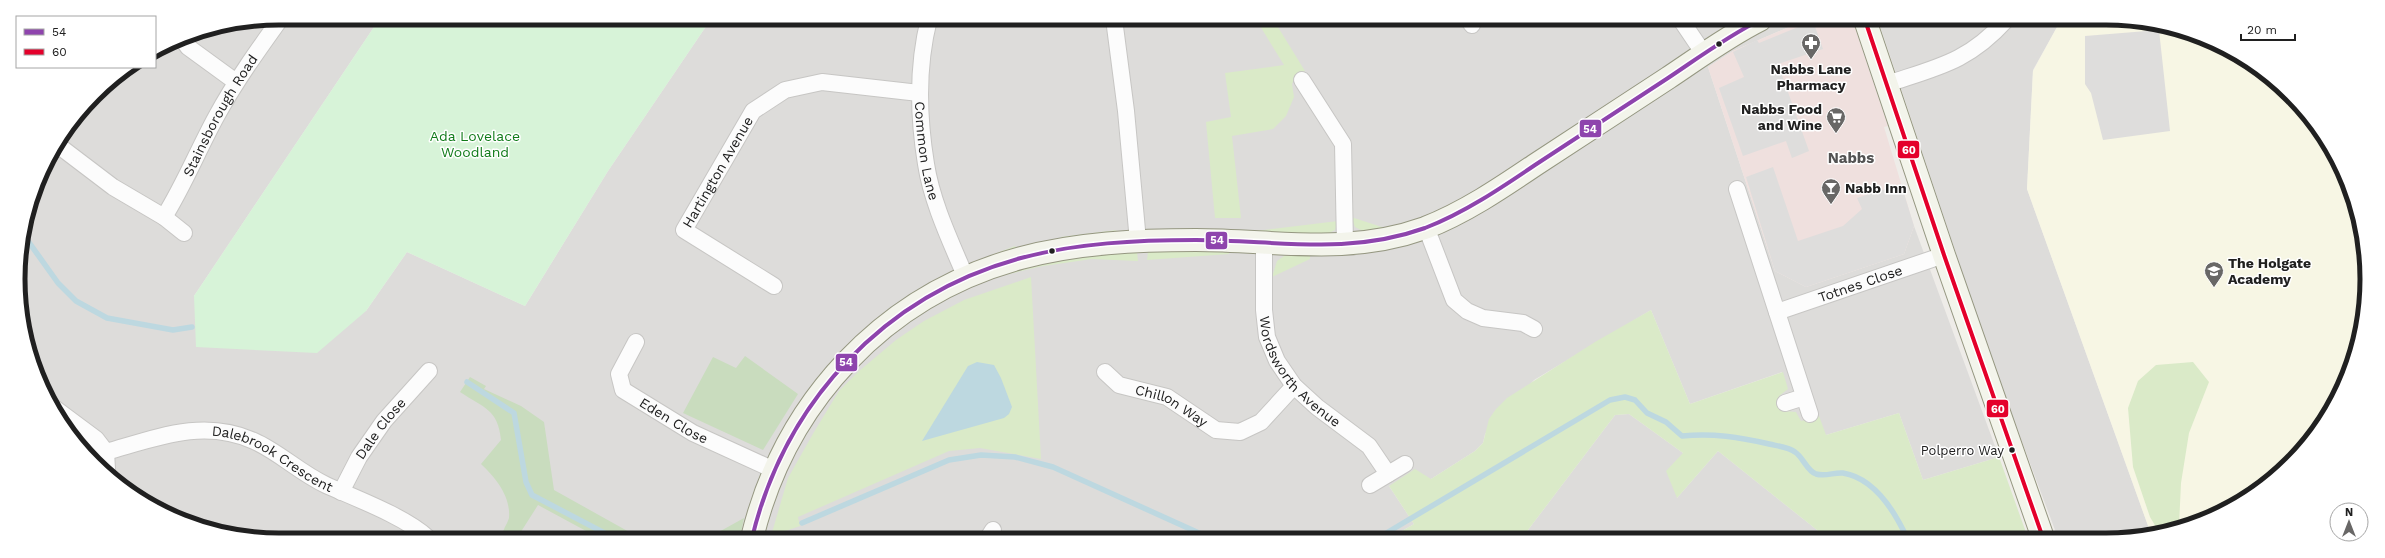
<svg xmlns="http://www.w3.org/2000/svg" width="2385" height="558" font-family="'Work Sans',sans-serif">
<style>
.residential{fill:#dddcda}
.commercial{fill:#efe0de}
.education{fill:#f7f6e4}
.grass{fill:#daeac8}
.forest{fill:#c9dcbe}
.park{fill:#d7f3d8}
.parking{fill:#dedddc}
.water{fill:#bdd8e0}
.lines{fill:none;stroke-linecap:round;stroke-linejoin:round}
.stream{stroke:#bdd8e0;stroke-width:5.5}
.street-casing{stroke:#c7c6c4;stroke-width:18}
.secondary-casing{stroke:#959781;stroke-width:24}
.street{stroke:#fcfcfc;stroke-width:16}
.secondary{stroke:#f3f4eb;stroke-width:22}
.bus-1-casing{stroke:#fff;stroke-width:7}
.bus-2-casing{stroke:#fff;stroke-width:7}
.bus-1{stroke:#8e44ad;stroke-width:4}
.bus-2{stroke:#e4002b;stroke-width:4}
.bus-dot{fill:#202020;stroke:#fff;stroke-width:1.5}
.labels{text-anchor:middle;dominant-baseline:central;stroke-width:3;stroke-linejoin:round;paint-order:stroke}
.bus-label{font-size:13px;fill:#202020;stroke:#fff;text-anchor:end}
.poi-label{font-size:14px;font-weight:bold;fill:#202020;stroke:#fff;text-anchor:start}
.street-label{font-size:14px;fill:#202020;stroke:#fff}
.park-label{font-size:14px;fill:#107b19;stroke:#fff}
.neighbourhood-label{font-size:15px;font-weight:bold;fill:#535353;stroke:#fff}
.rim{fill:none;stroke:#202020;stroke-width:5}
.line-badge{stroke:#fff;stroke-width:1.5}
.badge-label{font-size:11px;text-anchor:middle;font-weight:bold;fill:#fff}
</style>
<rect width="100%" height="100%" fill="#eeece8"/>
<g class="residential">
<polygon points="279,18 380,18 194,296 366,311 407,252 525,306 608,171 711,19 1805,20 1733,51 1708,67 1775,271 1806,287 1904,254 1914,226 1999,457 1923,480 1899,413 1826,435 1783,411 1779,396 1782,372 1690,404 1651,310 1534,380 1485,434 1483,443 1475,451 1431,479 1389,486 1414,524 1390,538 245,538 195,526 148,505 72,438 45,395 27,347 19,262 27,211 45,163 107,83 132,67 155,67 155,53 179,38"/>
<polygon points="1831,20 1852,20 1855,28"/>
<polygon points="1878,20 2113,20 2057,27 2033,70 2027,189 2151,534 2140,538 2058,538 1994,367"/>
<polygon points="1629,414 1683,453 1677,498 1718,451 1827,538 1522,538 1615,415"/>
</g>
<polygon class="commercial" points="1805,20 1831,20 1855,28 1888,126 1884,127 1914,226 1904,254 1806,287 1775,271 1708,67 1733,51"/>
<polygon class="education" points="2113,20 2140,20 2190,32 2237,53 2278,83 2313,120 2340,164 2358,212 2366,262 2365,313 2340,395 2290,464 2221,513 2151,534 2027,189 2033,71 2057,27"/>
<g class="grass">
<polygon points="1259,19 1273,19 1305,71 1296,75 1292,84 1294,97 1286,116 1273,129 1232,136 1241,218 1215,218 1206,122 1231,117 1225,73 1284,65 1257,21"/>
<polygon points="1351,217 1385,228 1363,231 1355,227"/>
<polygon points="1338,221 1335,230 1327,234 1248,232"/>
<polygon points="1117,230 1111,234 1061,239 1061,237"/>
<polygon points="1015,246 1016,248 979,260"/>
<polygon points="1184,250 1229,252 1229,254 1147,260 1148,252"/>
<path d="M1137,252L1138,261L1092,259L1043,266L992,278C1040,264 1088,254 1137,252Z"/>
<polygon points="1310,255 1310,259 1272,277 1277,261 1284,256"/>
<polygon points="1031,277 1041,459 980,448 949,451 798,517 800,526 771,536 788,478 814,432 839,391 858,372 896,340 924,321 964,300"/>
<polygon points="1651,310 1690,404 1783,372 1788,389 1779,396 1783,411 1796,412 1801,421 1819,416 1826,435 1899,413 1923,480 1999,457 2028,538 1827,538 1718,451 1677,498 1666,471 1683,453 1629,414 1615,415 1522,538 1390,538 1414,524 1389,486 1415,469 1431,479 1475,451 1483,443 1489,419 1496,409 1507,398 1595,342"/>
<polygon points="2193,362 2209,382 2189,433 2181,483 2179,526 2159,532 2150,517 2133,467 2128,408 2138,381 2156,365"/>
<polygon points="76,440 87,447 97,460 75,441"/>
</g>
<g class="forest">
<polygon points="745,356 798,394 763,450 683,413 713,357 736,368"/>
<path d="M470,377L486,386L484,389L521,406L544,422L554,490L640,538H599L538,505L517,538H512L503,532C504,528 508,522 509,518C511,496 495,477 481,464L501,440C498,409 484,408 460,392Z"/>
<polygon points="744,518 740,538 708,538"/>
</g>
<polygon class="park" points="380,18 711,19 608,171 525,306 407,252 366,311 317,353 196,347 194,296"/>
<g class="parking">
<polygon points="1813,21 1823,49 1778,64 1809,151 1792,158 1786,141 1743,156 1719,88 1744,77 1733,52 1757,40 1759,43"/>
<polygon points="2159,30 2170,131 2103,140 2091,93 2085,84 2085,36"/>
<polygon points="1773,167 1798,241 1843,226 1862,209 1857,198 1901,184 1914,226 1904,254 1806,287 1775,271 1746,177"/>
</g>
<polygon class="water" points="977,362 994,365 1001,378 1012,407 1009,414 1004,418 922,441 968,366"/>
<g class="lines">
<g class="stream">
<polyline points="23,234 58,283 76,301 107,318 173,330 192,327"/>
<polyline points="467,382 514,413 526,482 532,495 614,538"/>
<polyline points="802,523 949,460 981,455 1015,457 1053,467 1210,538"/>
<path d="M1378,538L1610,400L1625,397L1635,400L1647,413L1666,422L1682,436C1713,433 1739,437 1769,444C1777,446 1788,447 1795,452C1803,457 1807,471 1816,474C1826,477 1834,472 1843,473C1874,478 1895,512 1907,538"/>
</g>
<defs>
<g id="street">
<path id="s1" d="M929,19C917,66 918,115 926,164C932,203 951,242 966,278"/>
<polyline points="1114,19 1126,111 1138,241"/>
<polyline points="1468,19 1472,25"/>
<polyline points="1681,20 1704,54"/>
<polyline points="181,37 188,47 236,82"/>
<polyline points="1302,80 1343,144 1345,245"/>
<path d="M1887,84C1938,67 1968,62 2006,20"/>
<polyline points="57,148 63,149 113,187 164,217 184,233"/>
<polyline points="1737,189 1810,414"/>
<path id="s2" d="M164,217C184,185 198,150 216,117C235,82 258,50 281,18"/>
<polyline points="1426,227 1454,300 1467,311 1483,318 1523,323 1534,329"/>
<path id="s3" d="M1264,244V310L1267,337L1277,361L1294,386L1317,407L1369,446L1388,474"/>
<path id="s4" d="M774,286L684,230L753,111L785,90L822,82L919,93"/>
<path id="s5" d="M1777,312L1944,255"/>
<path id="s6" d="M636,342L619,374L623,390L693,433L774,470"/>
<path id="s7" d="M1105,372L1119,385L1167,397L1216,430L1240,432L1261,422L1294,386"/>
<polyline points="1785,403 1804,397"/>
<polyline points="53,407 96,439 106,452 107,469"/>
<path id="s8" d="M106,452C156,438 203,418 254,441C279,452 300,473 326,485C355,498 406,517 428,538"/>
<polyline points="1370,485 1405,464"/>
<path id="s9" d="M341,492L359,457L384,421L429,371"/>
<polyline points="988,538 993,530"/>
</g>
<g id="secondary">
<polyline points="1865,20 1944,255 2043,538"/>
<path d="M752,538C785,402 884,295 1021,258C1077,243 1137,240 1196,240C1275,240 1347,256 1425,228C1464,213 1501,188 1535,165C1579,136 1624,107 1668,78C1698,58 1728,36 1760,20"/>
</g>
</defs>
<use href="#street" class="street-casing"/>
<use href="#secondary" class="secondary-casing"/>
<use href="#street" class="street"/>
<use href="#secondary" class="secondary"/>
<defs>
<path id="bus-1" d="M752,538C785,402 884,295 1021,258C1077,243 1137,240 1196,240C1275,240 1347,256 1425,228C1464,213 1501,188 1535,165C1579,136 1624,107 1668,78C1698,58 1728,36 1760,20"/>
<polyline id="bus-2" points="1865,20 1944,255 2043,538"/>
</defs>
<use href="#bus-1" class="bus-1-casing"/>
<use href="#bus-2" class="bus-2-casing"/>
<use href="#bus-1" class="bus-1"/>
<use href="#bus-2" class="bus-2"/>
</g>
<defs>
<symbol id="pharmacy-pin" viewBox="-11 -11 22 30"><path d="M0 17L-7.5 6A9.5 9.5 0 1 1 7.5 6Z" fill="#686766" stroke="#fff"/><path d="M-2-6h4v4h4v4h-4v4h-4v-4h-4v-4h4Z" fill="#fff"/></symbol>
<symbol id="supermarket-pin" viewBox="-11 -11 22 30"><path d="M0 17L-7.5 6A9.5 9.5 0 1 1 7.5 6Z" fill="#686766" stroke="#fff"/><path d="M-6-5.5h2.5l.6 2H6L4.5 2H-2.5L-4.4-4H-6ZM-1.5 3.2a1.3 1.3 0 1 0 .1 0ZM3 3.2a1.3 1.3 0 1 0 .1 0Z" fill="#fff"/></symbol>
<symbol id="bar-pin" viewBox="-11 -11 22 30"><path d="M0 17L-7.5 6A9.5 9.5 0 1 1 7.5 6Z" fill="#686766" stroke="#fff"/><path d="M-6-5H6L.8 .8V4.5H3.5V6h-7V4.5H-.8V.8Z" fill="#fff"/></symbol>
<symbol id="school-pin" viewBox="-11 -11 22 30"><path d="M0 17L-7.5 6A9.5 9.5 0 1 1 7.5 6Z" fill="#686766" stroke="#fff"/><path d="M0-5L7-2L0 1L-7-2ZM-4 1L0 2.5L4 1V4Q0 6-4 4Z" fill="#fff"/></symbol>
</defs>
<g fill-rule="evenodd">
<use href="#pharmacy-pin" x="1800" y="32" width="22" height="30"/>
<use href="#supermarket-pin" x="1825" y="106" width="22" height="30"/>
<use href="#bar-pin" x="1820" y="177" width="22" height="30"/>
<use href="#school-pin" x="2203" y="260" width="22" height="30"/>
</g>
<g class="bus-dot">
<circle cx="1719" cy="44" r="3.5"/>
<circle cx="1052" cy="251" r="3.5"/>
<circle cx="2012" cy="450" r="3.5"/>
</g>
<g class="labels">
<g class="bus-label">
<text x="2004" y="450">Polperro Way</text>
</g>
<g class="poi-label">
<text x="1811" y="69" text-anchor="middle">Nabbs Lane<tspan x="1811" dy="16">Pharmacy</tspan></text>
<text x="1822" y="109" text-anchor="end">Nabbs Food<tspan x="1822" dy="16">and Wine</tspan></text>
<text x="1845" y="188">Nabb Inn</text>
<text x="2228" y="263">The Holgate<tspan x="2228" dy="16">Academy</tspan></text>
</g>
<g class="street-label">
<text stroke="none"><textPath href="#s2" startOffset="116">Stainsborough Road</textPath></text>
<text stroke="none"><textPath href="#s1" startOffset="133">Common Lane</textPath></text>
<text stroke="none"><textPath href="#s4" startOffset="173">Hartington Avenue</textPath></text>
<text stroke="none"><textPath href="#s5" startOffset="88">Totnes Close</textPath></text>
<text stroke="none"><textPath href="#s3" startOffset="140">Wordsworth Avenue</textPath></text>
<text stroke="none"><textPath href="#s7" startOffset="76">Chillon Way</textPath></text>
<text stroke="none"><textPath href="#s6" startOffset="112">Eden Close</textPath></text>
<text stroke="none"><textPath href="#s9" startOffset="75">Dale Close</textPath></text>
<text stroke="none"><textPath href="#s8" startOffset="176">Dalebrook Crescent</textPath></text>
</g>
<g class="park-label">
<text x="475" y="136">Ada Lovelace<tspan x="475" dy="16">Woodland</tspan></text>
</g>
<g class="neighbourhood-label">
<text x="1851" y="158">Nabbs</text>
</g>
</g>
<path d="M0 0H2385V558H0ZM279 25H2106A254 254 0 0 1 2360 279V279A254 254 0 0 1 2106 533H279A254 254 0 0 1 25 279V279A254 254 0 0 1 279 25Z" fill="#fff" fill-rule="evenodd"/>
<path class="rim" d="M279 25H2106A254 254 0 0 1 2360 279V279A254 254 0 0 1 2106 533H279A254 254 0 0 1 25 279V279A254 254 0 0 1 279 25Z"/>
<g class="line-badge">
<rect x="1579" y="119" width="23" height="19" rx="4" fill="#8e44ad"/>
<rect x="1897" y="140" width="23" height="19" rx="4" fill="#e4002b"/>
<rect x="1205" y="231" width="23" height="19" rx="4" fill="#8e44ad"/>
<rect x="835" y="353" width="23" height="19" rx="4" fill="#8e44ad"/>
<rect x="1986" y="399" width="23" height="19" rx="4" fill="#e4002b"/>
</g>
<g class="badge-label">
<text x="1590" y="133">54</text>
<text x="1909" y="154">60</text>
<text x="1217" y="244">54</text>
<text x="846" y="366">54</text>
<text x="1998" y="413">60</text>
</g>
<rect x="16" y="16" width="140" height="52" fill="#ffffff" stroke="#a6a6a6"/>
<rect x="24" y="29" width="20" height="6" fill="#8e44ad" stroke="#a6a6a6"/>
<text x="52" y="36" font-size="12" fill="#202020">54</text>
<rect x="24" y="49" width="20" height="6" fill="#e4002b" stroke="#a6a6a6"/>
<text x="52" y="56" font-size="12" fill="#202020">60</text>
<g transform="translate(2349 522)"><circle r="19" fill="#ffffff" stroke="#a6a6a6"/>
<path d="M0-3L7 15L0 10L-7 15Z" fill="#686766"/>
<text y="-6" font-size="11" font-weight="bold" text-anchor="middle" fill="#202020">N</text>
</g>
<path d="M2241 34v6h54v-6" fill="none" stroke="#202020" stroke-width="2"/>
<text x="2247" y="34" font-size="12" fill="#202020" stroke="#ffffff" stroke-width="3" paint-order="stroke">20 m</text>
</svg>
